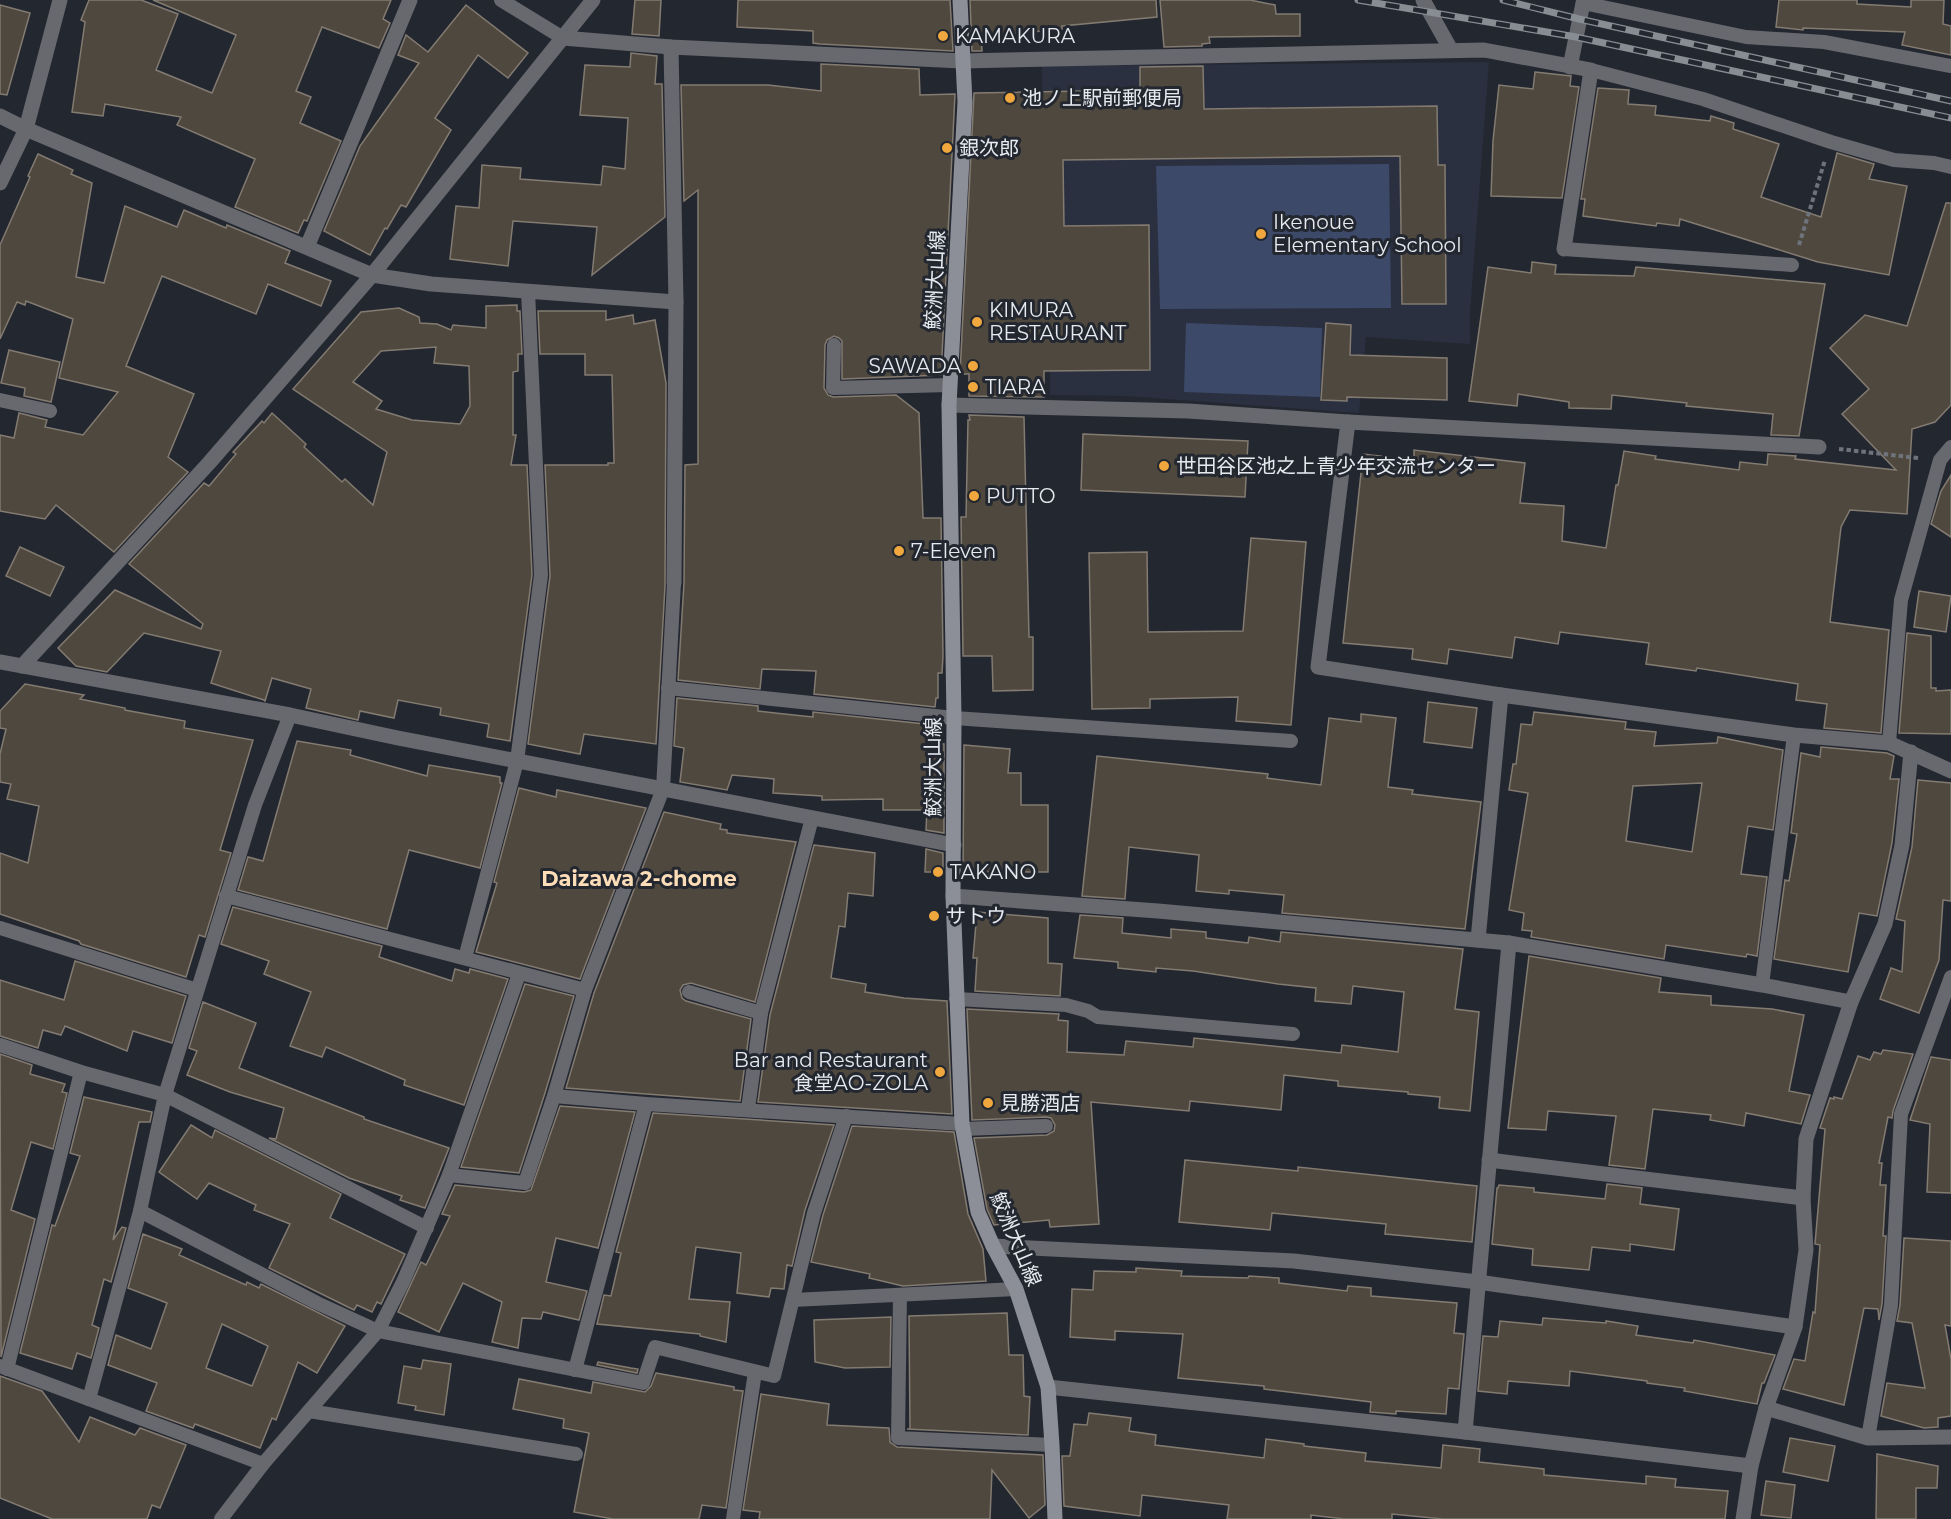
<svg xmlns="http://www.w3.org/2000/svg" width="1951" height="1519" font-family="Montserrat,'Noto Sans JP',sans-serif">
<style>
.built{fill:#2a303f}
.green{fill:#3c4969}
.building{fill:#4f483f;stroke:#837b71;stroke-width:1.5;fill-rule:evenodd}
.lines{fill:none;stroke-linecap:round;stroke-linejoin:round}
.path{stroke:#6f737b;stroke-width:4;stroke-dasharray:4.5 3;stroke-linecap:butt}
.lane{stroke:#67696e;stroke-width:14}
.street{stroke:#67696e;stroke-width:15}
.secondary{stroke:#8c8f97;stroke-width:15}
.rail-casing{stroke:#888c93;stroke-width:7}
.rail{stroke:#232730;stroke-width:4.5;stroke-dasharray:14;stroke-linecap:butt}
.poi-dot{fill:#efa73e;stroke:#232730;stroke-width:2}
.labels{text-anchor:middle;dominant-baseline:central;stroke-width:6;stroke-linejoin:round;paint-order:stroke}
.poi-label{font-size:20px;fill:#e6e9ef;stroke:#232730;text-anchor:start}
.street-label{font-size:20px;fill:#e6e9ef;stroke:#232730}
.neighbourhood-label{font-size:21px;font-weight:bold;fill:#fcddb8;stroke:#232730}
</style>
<rect width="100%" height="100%" fill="#232730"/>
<polygon class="built" points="1489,62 1470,313 1470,344 1366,337 1359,413 1127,396 1050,395 1049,247 1041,222 1042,66"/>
<g class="green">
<polygon points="1389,164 1391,308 1160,309 1156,166"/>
<polygon points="1186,323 1322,328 1320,397 1184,392"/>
</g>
<g class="building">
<polygon points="89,0 141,0 178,14 156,70 212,93 236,35 153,0 391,0 383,19 390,23 379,48 322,27 296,91 311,97 300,123 341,141 307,221 304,220 298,233 235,207 255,159 177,125 181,117 105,104 103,116 72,112 85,22 81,20"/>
<polygon points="635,0 661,0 659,36 632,34"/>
<polygon points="738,0 950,0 953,51 820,44 813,43 813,31 737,27"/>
<polygon points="970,0 1156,0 1157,17 1062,26 1062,29 981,37 982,51 972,51"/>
<polygon points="1160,0 1250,0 1275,5 1276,14 1300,14 1300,36 1209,37 1210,43 1202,44 1202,46 1164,47"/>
<polygon points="1779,0 1857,0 1857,4 1911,7 1911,0 1944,0 1943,24 1951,26 1951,55 1902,45 1905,32 1803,28 1803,30 1776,27"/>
<polygon points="0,5 30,13 7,95 0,94"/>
<polygon points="466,5 528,53 508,78 478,55 435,118 451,130 406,207 401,205 387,229 385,228 370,255 324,231 360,146 419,63 398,55 406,35 428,52"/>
<polygon points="631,53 657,56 655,84 662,84 665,217 592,275 597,227 513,221 508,266 450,259 456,206 479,208 482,165 521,168 520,179 601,185 603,166 625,169 628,118 580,115 585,65 630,67"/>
<polygon points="821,64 919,69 920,95 955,94 941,375 842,379 842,341 839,338 834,336 827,340 825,345 824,388 828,395 833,397 896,395 919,413 923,518 941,518 943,656 942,673 938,673 938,698 936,698 935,707 814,694 816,671 762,669 760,689 678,680 684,583 685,465 698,464 698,190 684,201 681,85 768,85 821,91"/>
<polygon points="1203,66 1204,109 1437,106 1438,165 1445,165 1446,304 1402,304 1400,156 1063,160 1064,226 1149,225 1150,370 1044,371 1044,397 969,396 969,374 960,374 974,93 1140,90 1140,67"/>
<polygon points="1535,72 1571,76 1570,86 1579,87 1562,198 1491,196 1493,141 1499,85 1533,89"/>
<polygon points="1598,88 1629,90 1628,104 1656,106 1655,115 1710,121 1711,116 1734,123 1733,129 1779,144 1761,197 1821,217 1837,153 1874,164 1869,179 1907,186 1889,275 1818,262 1680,219 1679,226 1657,223 1656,226 1583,216 1585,199 1581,199"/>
<polygon points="38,154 73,170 71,174 92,183 76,277 104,283 125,206 177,227 184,210 226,228 227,225 290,251 285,263 331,281 321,306 268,284 256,314 162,276 126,366 194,394 168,457 188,472 114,552 56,505 45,519 0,511 0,435 14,438 19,413 47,420 45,427 83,435 118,392 59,378 73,319 26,301 25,305 17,302 0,339 0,245 30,177 28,176"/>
<polygon points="1946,203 1951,203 1951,405 1935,422 1912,429 1907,514 1850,510 1841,527 1830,622 1889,630 1881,733 1824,728 1827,704 1796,700 1798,684 1697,668 1696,671 1646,664 1649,643 1560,632 1558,644 1515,637 1512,658 1449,649 1447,664 1412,659 1413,649 1343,643 1363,454 1414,460 1414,450 1525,463 1520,503 1564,506 1562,541 1606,548 1616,485 1618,485 1624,451 1656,456 1655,459 1739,470 1740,462 1767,465 1768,454 1796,456 1795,459 1896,470 1842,414 1869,389 1830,348 1865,315 1907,326"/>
<polygon points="1532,262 1556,265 1555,274 1634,276 1636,267 1825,284 1799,436 1771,435 1773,414 1686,406 1687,403 1612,395 1611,409 1569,408 1569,402 1518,394 1517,406 1469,401 1488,267 1531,273"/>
<path d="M517,305V311H520L522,354H518V371L513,372V435H516L511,465H527L532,575L510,741L487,737L489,724L440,715L441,708L398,700L394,718L360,711L358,720L306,708L311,689L272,678L265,701L264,700L211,683L221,651L144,633L107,672L76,666L58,648L115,590L201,629L203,624L129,564L204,483L209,486L236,454L233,452L262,421L264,423L272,413L306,444L304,447L342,482L345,479L373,505L387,452L293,389L361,312L399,308L419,317L420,323L437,324L451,330L453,325L486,328V306ZM436,347L434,363L469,366L470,406L460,424L412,420L376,409L382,401L353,382L381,351Z"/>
<polygon points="538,311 606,311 606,320 633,315 634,324 655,320 666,383 665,586 656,744 584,734 580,754 528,744 550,576 545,465 608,465 608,463 614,463 612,375 585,375 585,354 540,354"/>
<polygon points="1326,323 1351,325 1350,355 1447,358 1447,400 1347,397 1347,401 1321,400"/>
<polygon points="9,350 60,362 51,402 24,396 25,388 1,383"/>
<polygon points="969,415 1024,417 1029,637 1033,637 1033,690 993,691 992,656 963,656 961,517 966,517 968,420 970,420"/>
<polygon points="1083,434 1248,441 1245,497 1081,490"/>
<polygon points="1951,475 1951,537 1931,524 1941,491"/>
<polygon points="1251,538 1306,542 1291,725 1236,721 1238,697 1150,699 1150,708 1092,709 1089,553 1147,552 1148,632 1243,631"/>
<polygon points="20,547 64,567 50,596 6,576"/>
<polygon points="1919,591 1951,596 1946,632 1914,627"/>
<polygon points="1907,633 1931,636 1931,688 1936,688 1936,691 1951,690 1951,734 1899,733"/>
<polygon points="25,684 84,695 80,699 125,708 125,710 185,721 184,728 253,740 220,850 231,853 205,937 199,935 186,977 81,944 79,941 0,914 0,853 28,863 39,806 7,799 11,784 0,782 0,754 6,729 0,728 0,711"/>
<polygon points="677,698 758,706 758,711 784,714 813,717 813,712 934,725 933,743 944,744 944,833 926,830 927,810 883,810 883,799 822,800 822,796 773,793 774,779 732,775 727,790 680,782 684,748 674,746"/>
<polygon points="1428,702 1477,708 1472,748 1424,742"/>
<path d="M1534,712L1626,722L1625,729L1656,732L1654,746L1717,743L1718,737L1783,750L1773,830L1748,826L1741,874L1767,877L1757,956L1747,954L1746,957L1666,945L1664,959L1531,937L1532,931L1522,930L1524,913L1509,910L1528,793L1509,790L1513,764H1516L1521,724L1532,725ZM1702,783L1692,852L1626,841L1633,786Z"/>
<polygon points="1361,714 1396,718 1388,787 1413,790 1412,794 1481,802 1465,929 1282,913 1284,895 1229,890 1229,894 1196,891 1199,855 1129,847 1125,899 1082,896 1097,756 1268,774 1267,778 1321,785 1329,718 1361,722"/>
<polygon points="297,741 351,750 350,755 427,776 429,765 500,777 500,783 502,783 480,868 409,850 387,929 238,890 248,857 263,861"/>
<polygon points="964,745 1010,749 1008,773 1021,773 1021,805 1048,805 1048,872 963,872"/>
<polygon points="1821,747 1887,753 1894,756 1890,779 1899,779 1892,843 1877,916 1859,913 1848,972 1774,959 1785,880 1789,881 1797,834 1791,833 1801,753 1820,757"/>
<polygon points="1918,780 1951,783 1951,901 1943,900 1939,960 1919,1013 1880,999 1891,968 1902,972 1905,921 1896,919 1912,847"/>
<polygon points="519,788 556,797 557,790 646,808 580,979 476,952 497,883 494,882"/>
<polygon points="664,812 721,824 720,829 727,830 727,833 796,842 755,1002 691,983 683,985 680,990 682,998 686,1001 751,1019 740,1101 566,1088 594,993"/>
<polygon points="814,845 875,853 873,896 848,893 845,927 839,926 831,978 866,984 865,992 904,998 947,1001 952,1114 758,1102 770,1015"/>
<polygon points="926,849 943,853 943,872 925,872"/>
<polygon points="233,907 382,946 379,957 452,981 455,969 469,973 470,969 508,979 464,1105 404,1085 405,1080 326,1047 322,1057 290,1046 311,992 264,974 269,961 221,944"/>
<polygon points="977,912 1048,918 1048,963 1062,964 1060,996 975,991 977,958 973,958"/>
<polygon points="1080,915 1123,918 1122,933 1171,938 1171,929 1206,932 1206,938 1248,943 1249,937 1280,942 1281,932 1463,949 1455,1009 1479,1012 1470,1111 1439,1108 1440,1097 1408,1094 1408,1092 1338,1086 1338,1081 1284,1075 1281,1110 1190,1101 1189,1111 1091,1102 1099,1224 1050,1227 1049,1220 994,1225 987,1209 974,1138 1047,1135 1054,1131 1055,1125 1051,1118 1046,1117 972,1120 967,1009 1059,1014 1058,1020 1068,1021 1067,1052 1124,1055 1126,1041 1193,1047 1194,1038 1341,1053 1342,1045 1398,1052 1404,992 1353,986 1351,1004 1315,1001 1316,988 1278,984 1193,971 1156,968 1156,972 1118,968 1118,962 1074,958"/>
<polygon points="1529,956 1661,978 1659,992 1711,996 1711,1005 1772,1009 1804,1015 1789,1091 1810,1095 1801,1124 1746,1113 1744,1126 1710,1120 1711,1115 1653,1109 1645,1169 1609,1165 1616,1116 1548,1111 1546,1130 1508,1128"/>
<polygon points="75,961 186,996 172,1043 133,1031 127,1051 65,1026 61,1035 43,1030 38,1048 0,1036 0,980 64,1000"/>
<polygon points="525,984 574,996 545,1093 519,1173 461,1167"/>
<polygon points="203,1002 256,1023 239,1068 364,1117 364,1119 449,1148 425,1208 400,1200 402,1196 349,1178 269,1138 276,1139 284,1108 230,1092 187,1075 197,1051 189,1048"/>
<polygon points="1883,1050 1913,1054 1893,1111 1892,1118 1888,1117 1879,1163 1882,1163 1880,1185 1886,1185 1883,1236 1886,1236 1882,1304 1879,1320 1878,1309 1864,1308 1844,1405 1783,1389 1794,1359 1805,1361 1813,1312 1815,1313 1820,1245 1815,1244 1825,1129 1820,1128 1830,1098 1834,1099 1834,1097 1842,1099 1858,1056 1870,1060 1874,1052 1881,1054"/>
<polygon points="0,1054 32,1065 30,1074 65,1084 62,1092 67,1093 53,1149 31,1142 11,1210 35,1219 1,1357"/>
<polygon points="1931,1057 1951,1060 1951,1193 1927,1192 1930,1124 1910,1120"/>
<polygon points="84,1097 152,1112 150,1122 139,1122 113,1240 122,1227 126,1228 111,1282 104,1279 92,1325 99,1328 91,1358 77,1353 72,1369 20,1353 52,1225 55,1226 80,1156 70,1153"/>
<polygon points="560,1106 635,1112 598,1248 556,1238 546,1282 587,1291 579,1320 543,1312 541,1319 522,1318 518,1348 492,1342 502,1302 463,1283 439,1332 398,1312 421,1262 426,1265 450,1216 442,1214 455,1185 524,1192 531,1190"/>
<polygon points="653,1113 834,1125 805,1210 792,1266 787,1265 784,1289 771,1288 769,1297 737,1293 741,1253 696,1247 689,1299 730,1302 726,1342 700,1336 700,1334 597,1324 604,1295 611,1296 621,1253 616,1252"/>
<polygon points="191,1125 212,1138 215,1130 341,1194 330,1218 405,1254 381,1304 377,1302 372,1312 357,1305 354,1310 269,1268 290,1224 254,1210 256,1205 209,1183 197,1199 159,1172"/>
<polygon points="852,1126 954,1132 968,1214 983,1249 986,1281 903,1286 869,1278 870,1274 811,1262 823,1215"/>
<polygon points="1185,1160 1298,1171 1298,1167 1477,1186 1472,1242 1385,1234 1386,1224 1272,1213 1270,1230 1179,1222"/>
<polygon points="1607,1184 1642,1188 1640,1204 1679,1209 1674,1250 1630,1244 1630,1251 1592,1247 1589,1270 1532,1265 1533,1249 1492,1244 1497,1188 1498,1188 1499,1185 1534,1188 1534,1192 1605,1199"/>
<path d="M143,1234L182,1249L179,1255L246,1285L247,1282L259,1288L261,1284L345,1326L317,1373L298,1362L276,1420L272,1418L260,1448L195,1424L193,1428L146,1411L157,1383L108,1365L116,1335L151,1349L167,1303L128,1288ZM222,1324L268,1346L252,1386L206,1368Z"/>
<polygon points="1904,1238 1951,1241 1951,1326 1945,1325 1951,1359 1951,1416 1938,1418 1938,1427 1924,1428 1881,1416 1887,1383 1925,1388 1912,1323 1897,1321 1900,1305"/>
<polygon points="1136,1268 1182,1271 1181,1276 1248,1278 1249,1276 1279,1278 1279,1283 1347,1291 1348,1286 1371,1288 1371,1296 1457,1303 1454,1333 1464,1334 1459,1389 1448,1388 1446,1414 1396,1411 1396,1414 1370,1412 1371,1402 1264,1389 1264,1386 1178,1378 1183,1334 1115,1331 1115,1340 1070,1337 1072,1289 1093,1290 1094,1271 1136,1272"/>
<polygon points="1007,1313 1009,1355 1023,1355 1024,1396 1030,1397 1028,1435 907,1429 910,1429 909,1316"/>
<polygon points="891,1317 890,1367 845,1368 815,1362 814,1320"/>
<polygon points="1543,1318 1606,1323 1606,1321 1638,1326 1636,1335 1693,1343 1694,1340 1775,1355 1764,1383 1762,1383 1757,1404 1684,1391 1685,1388 1647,1383 1647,1381 1570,1371 1569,1386 1508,1381 1507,1394 1478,1391 1483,1336 1498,1337 1500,1321 1542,1325"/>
<polygon points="423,1360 451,1364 444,1415 415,1410 416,1406 398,1403 404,1366 421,1369"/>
<polygon points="598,1362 631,1368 638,1369 637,1373 597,1365"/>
<polygon points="656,1373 734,1387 734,1390 743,1391 726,1508 702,1505 699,1519 613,1519 574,1512 589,1433 563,1428 564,1419 513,1409 519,1379 591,1393 593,1382 645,1392 651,1386"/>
<polygon points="0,1376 42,1391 79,1442 90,1417 135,1435 140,1428 186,1445 160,1508 152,1505 147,1519 52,1519 0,1498"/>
<polygon points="761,1394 829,1404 827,1425 889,1428 890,1442 897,1447 1043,1455 1045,1505 1029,1518 992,1470 990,1519 759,1519 760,1512 743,1510"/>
<polygon points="1089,1413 1131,1418 1129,1431 1156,1435 1155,1445 1264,1458 1266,1439 1304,1444 1304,1446 1366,1453 1365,1461 1441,1468 1443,1445 1480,1449 1479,1462 1544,1469 1544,1475 1646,1484 1646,1476 1676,1479 1675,1487 1728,1491 1725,1519 1443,1519 1392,1514 1392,1519 1344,1519 1311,1515 1311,1519 1227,1519 1229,1505 1142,1495 1140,1516 1064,1506 1062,1456 1070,1456 1074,1424 1087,1425"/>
<polygon points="1790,1438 1835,1446 1828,1481 1783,1472"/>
<polygon points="1877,1454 1938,1466 1937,1488 1916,1488 1916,1519 1876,1519"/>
<polygon points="1766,1481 1795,1485 1791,1518 1761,1515"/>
</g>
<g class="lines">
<g class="path">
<polyline points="1799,245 1825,160"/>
<polyline points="1839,449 1918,458"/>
</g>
<g class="lane">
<polyline points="501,0 563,38"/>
<polyline points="1583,0 1583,3 1746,37 1824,42 1951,66"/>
<polyline points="1591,70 1703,99 1831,142 1894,160 1934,163 1951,167"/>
<polyline points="1564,249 1792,265"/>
<polyline points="834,345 833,388 950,385"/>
<polyline points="0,400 50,411"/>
<polyline points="668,688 954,718 1291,741"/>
<polyline points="1889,743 1901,600 1940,460 1951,447"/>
<polyline points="226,896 585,990"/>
<polyline points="0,928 197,990"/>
<polyline points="465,958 517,761 541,575 528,291"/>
<polyline points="1762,985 1794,735"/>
<polyline points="689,992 761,1013"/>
<polyline points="956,999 1066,1005 1088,1011 1098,1017 1293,1034"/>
<polyline points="0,1045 81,1072 165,1095 427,1228"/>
<polyline points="554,1096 646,1104 962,1124"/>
<polyline points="748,1109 761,1013 812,818"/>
<polyline points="963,1129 1046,1126"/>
<polyline points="449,1175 525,1183 554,1096 585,990 663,789 674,583"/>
<polyline points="140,1211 317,1303 378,1331 643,1383 655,1347 774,1376 814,1213 846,1116"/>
<polyline points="900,1295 898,1438 1052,1445"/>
<polyline points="793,1300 1016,1289"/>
<polyline points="0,1366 263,1464"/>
<polyline points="7,1369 81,1072"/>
<polyline points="575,1370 646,1104"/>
<polyline points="89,1399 140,1211 165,1095 255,805 290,715"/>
<polyline points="309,1411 576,1454"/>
<polyline points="1868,1438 1891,1305 1901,1114 1951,977"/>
<polyline points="221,1519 263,1464 378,1331 403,1282 449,1175 519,974"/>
<polyline points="733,1519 755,1372"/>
</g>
<g class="street">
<polyline points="1423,0 1451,50"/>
<polyline points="563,38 671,47 962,61 1484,50 1591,70 1564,249"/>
<polyline points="671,47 676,302 674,583"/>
<polyline points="1570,67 1583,3"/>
<polyline points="0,116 26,129 372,275 431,284 676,302"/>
<polyline points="0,183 26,129 60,0"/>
<polyline points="307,247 410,0"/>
<polyline points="949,405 1188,411 1348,422 1819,447"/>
<polyline points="1348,422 1318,667 1501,695 1794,735 1889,743 1951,771"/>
<polyline points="0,662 290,715 398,738 954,845"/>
<polyline points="22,666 209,463 372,275 593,0"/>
<polyline points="953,896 1158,911 1509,943 1762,985 1851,1002"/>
<polyline points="1478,940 1501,695"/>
<polyline points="1489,1160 1803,1198"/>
<polyline points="993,1246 1294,1261 1478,1282 1795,1327"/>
<polyline points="1048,1387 1465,1432 1751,1466"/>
<polyline points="1766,1408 1868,1438 1951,1437"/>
<polyline points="1465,1432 1509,943"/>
<polyline points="1743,1519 1751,1466 1766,1408 1795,1327 1806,1250 1803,1198 1806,1139 1851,1002 1885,924 1902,845 1911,752"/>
</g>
<polyline class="secondary" points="960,0 965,102 949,405 954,718 953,896 962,1124 978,1212 993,1246 1016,1289 1048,1387 1052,1445 1055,1519"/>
<defs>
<g id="rail">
<polyline points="1358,0 1576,37 1951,118"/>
<polyline points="1503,0 1579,19 1951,101"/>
</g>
</defs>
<use href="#rail" class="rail-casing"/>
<use href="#rail" class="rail"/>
</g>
<g class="poi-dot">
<circle cx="943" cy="36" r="6"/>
<circle cx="1010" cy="98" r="6"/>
<circle cx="947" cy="148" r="6"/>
<circle cx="1261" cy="234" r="6"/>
<circle cx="977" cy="322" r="6"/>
<circle cx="973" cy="366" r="6"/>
<circle cx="973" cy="387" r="6"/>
<circle cx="1164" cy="466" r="6"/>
<circle cx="974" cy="496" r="6"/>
<circle cx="899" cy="551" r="6"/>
<circle cx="938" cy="872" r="6"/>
<circle cx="934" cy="916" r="6"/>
<circle cx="940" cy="1072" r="6"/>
<circle cx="988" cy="1103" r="6"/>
</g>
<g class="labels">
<g class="poi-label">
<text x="955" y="36">KAMAKURA</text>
<text x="1022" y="98">池ノ上駅前郵便局</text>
<text x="959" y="148">銀次郎</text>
<text x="1273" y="222">Ikenoue<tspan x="1273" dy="23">Elementary School</tspan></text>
<text x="989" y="310">KIMURA<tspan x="989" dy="23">RESTAURANT</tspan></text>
<text x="961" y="366" text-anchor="end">SAWADA</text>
<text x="985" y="387">TIARA</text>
<text x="1176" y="466">世田谷区池之上青少年交流センター</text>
<text x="986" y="496">PUTTO</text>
<text x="911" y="551">7-Eleven</text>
<text x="950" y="872">TAKANO</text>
<text x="946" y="916">サトウ</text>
<text x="928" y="1060" text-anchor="end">Bar and Restaurant<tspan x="928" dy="23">食堂AO-ZOLA</tspan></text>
<text x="1000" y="1103">見勝酒店</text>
</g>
<g class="street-label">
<text transform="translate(935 280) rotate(-87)">鮫洲大山線</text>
<text transform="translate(933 767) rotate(-90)">鮫洲大山線</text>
<text transform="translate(1016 1239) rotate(67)">鮫洲大山線</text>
</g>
<g class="neighbourhood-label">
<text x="639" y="878">Daizawa 2-chome</text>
</g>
</g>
</svg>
